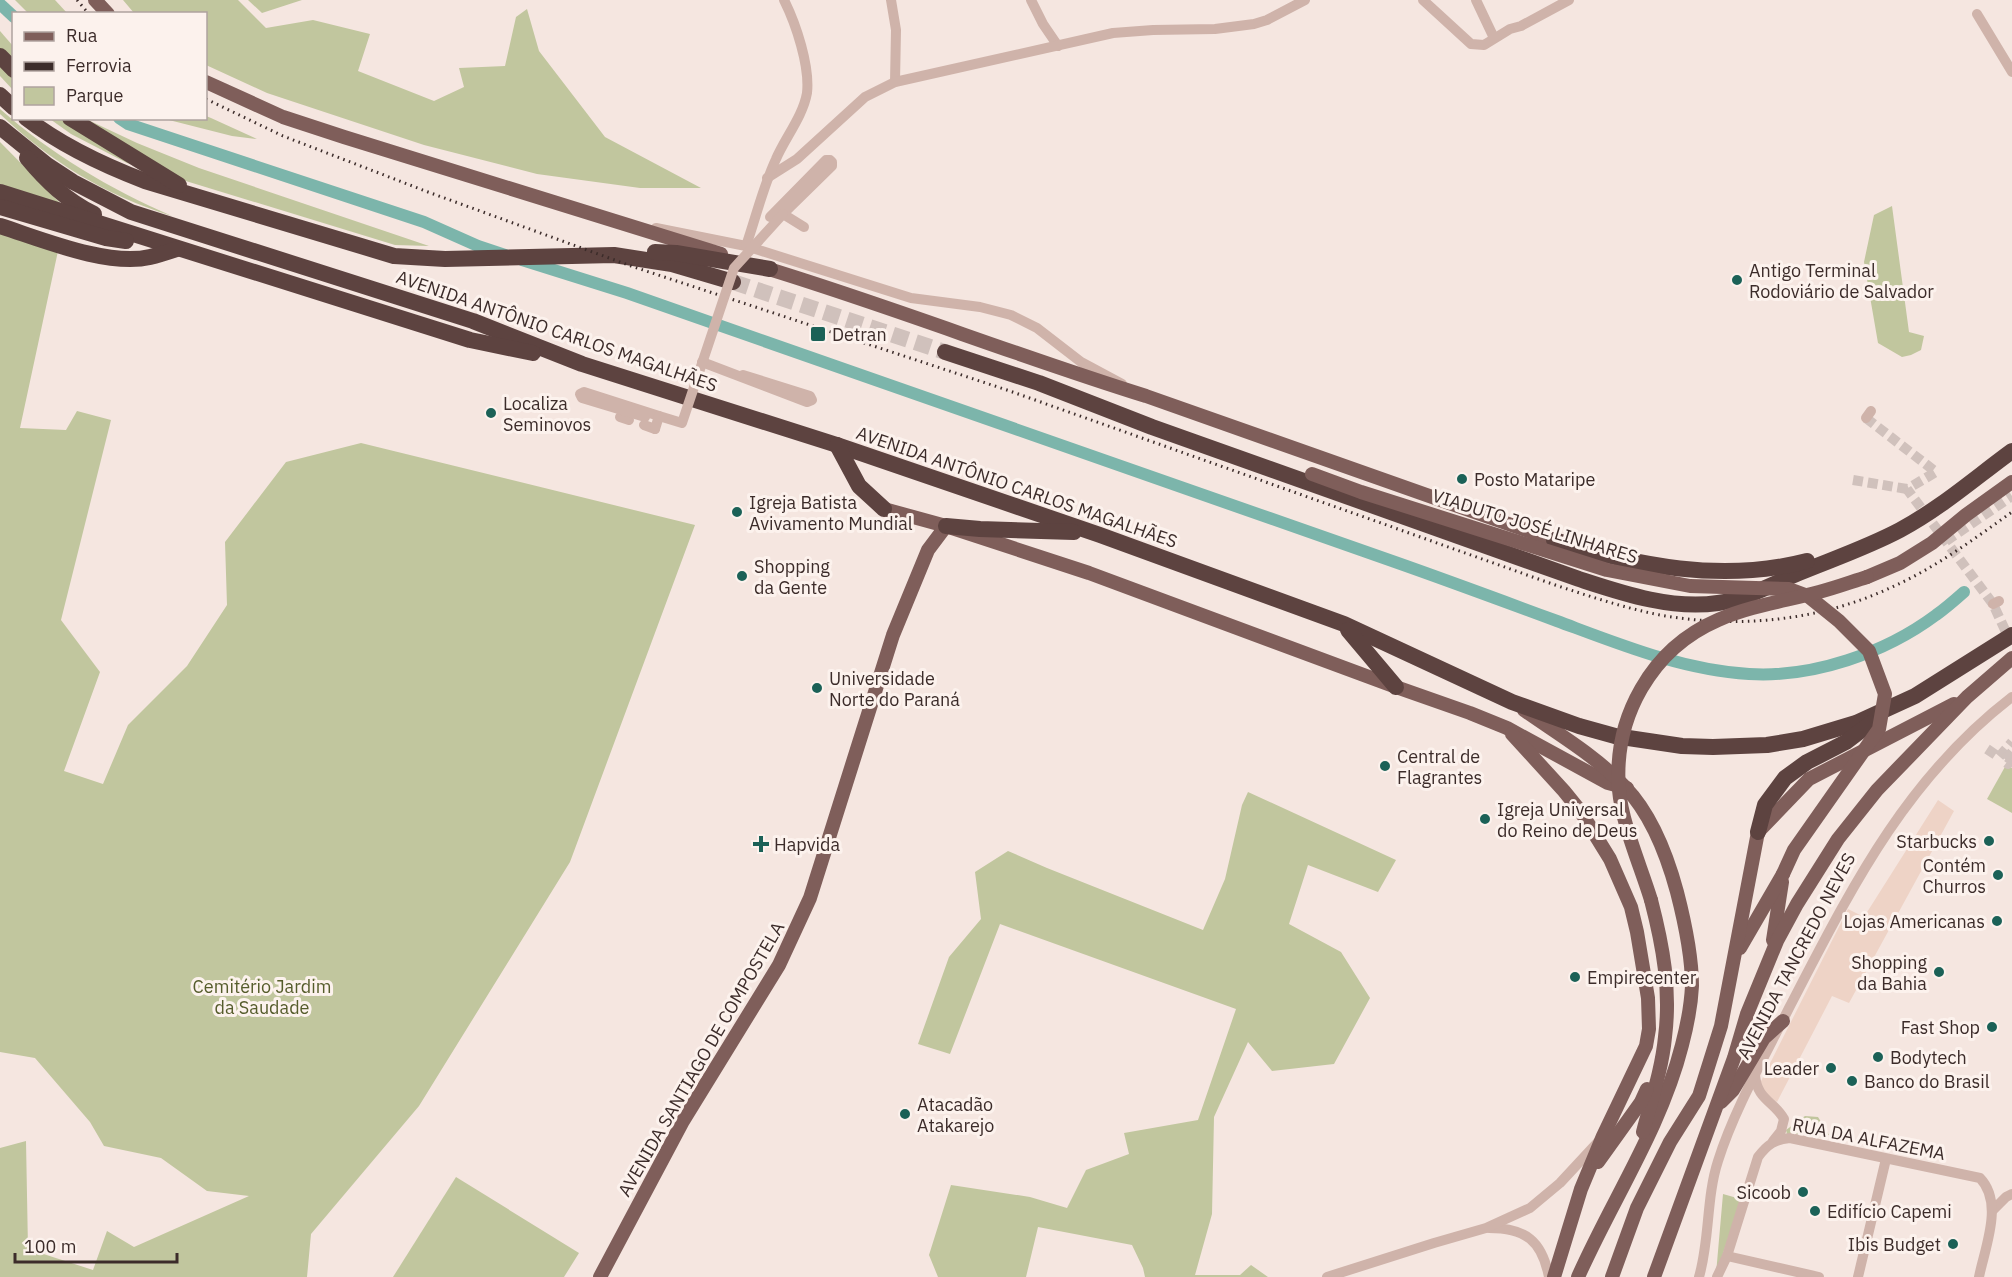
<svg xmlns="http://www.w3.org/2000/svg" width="2012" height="1277" font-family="'IBM Plex Sans',sans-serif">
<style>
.green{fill:#c1c69e}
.plaza{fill:#eed3c6}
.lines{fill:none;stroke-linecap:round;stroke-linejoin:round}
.canal{stroke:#7cb5ab;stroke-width:12}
.minor-tunnel{stroke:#d0c1bc;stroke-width:10;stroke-dasharray:10 5;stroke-linecap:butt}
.highway-tunnel{stroke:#d0c1bc;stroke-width:16;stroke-dasharray:16 8;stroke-linecap:butt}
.minor{stroke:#cfb3aa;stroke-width:10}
.major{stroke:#7f5e5a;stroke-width:14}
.highway{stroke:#5d4340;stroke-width:16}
.rail{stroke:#3c2c2a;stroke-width:3;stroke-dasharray:1.5 4.5;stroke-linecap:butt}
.minor-bridge{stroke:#cfb3aa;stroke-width:10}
.major-bridge{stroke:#7f5e5a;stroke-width:14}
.poi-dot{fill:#1b6157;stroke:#fcf2ed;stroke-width:2}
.labels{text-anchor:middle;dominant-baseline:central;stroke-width:6;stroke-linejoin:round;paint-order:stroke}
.poi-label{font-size:18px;fill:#3c2c2a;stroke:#fcf2ed;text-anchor:start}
.street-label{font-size:18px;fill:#3c2c2a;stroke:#fcf2ed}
.park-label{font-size:18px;fill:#555c2b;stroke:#fcf2ed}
</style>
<rect width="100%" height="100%" fill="#f5e6e0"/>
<g class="green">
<polygon points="15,0 55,0 67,13 28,13"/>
<polygon points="123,0 238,0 266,28 313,20 370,34 358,71 434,101 464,87 459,68 505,66 516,17 527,9 539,51 605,137 701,188 640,188 537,174 424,145 267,93 206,65 206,14 134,13"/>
<polygon points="248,0 302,0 262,13"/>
<polygon points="0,31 13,46 13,90 0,76"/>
<path d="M0,109C51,154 110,189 172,216C105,195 51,162 0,114Z"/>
<polygon points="206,116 211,118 257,139 232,136 165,119 206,118"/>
<polygon points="50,119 86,119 137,143 199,168 429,246 395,245 127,163 71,134"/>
<polygon points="0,142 63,206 0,184"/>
<polygon points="1892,206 1909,332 1924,336 1921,350 1911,355 1902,357 1878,343 1864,262 1874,215"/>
<polygon points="0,233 58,251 20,428 66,430 77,411 111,420 61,620 100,672 64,771 103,784 128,725 187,666 227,605 225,542 286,462 361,443 695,525 570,862 419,1106 311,1234 307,1277 0,1277 0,1148 26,1141 28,1249 93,1270 107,1231 134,1247 249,1196 207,1191 161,1158 104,1146 90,1122 35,1058 0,1052"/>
<polygon points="2006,765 2012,768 2012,813 1987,799"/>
<polygon points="1248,792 1396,860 1378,892 1308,865 1289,924 1341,952 1370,998 1334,1064 1272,1071 1248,1042 1214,1117 1212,1214 1195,1275 1240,1275 1251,1265 1268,1277 1145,1277 1143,1268 1132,1245 1038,1227 1026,1277 938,1277 929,1255 951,1185 1030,1197 1067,1208 1086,1170 1129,1154 1124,1133 1198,1120 1236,1009 1000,924 950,1054 918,1044 949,957 981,919 975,872 1008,851 1047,868 1203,930 1225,879 1242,805"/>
<polygon points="1805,1116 1818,1117 1829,1135 1787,1134 1786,1130"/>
<polygon points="456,1177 579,1253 564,1277 393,1277"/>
<polygon points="1723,1194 1737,1198 1742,1197 1716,1274"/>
</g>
<polygon class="plaza" points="1938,800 1954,811 1849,1003 1832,996 1777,1102 1758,1087 1848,909 1864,917"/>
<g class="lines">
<g class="canal">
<polyline points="0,4 14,17"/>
<polyline points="119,118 128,124 424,222 478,246 505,255"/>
<path d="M522,260L627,293C883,383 1139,473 1395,562C1449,581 1503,601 1557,621C1619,644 1682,670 1749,674C1813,678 1885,653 1936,615C1946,608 1955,600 1964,592"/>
</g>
<g class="minor-tunnel">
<polyline points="1866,418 1936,472 1907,489 1993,604 2012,645"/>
<polyline points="1853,480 1907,489"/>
<polyline points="1946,541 2012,496"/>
<polyline points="1987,749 1999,757 2012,742"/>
<polyline points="2012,752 2004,761 2008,764 2012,759"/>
</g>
<polyline class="highway-tunnel" points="733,282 945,352"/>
<g class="minor">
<polyline points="891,0 896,30 895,82"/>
<polyline points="1031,0 1043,24 1058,46"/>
<polyline points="1423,0 1471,44 1484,45 1510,29 1521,26 1569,0"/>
<polyline points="1476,0 1494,38"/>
<polyline points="1977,14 2012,72"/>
<polyline points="767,178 797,159 865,97 895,82 1113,33 1153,30 1215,29 1254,24 1267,20 1305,0"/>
<polyline points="770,217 826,160 830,160 832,162 832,166 783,214 804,227"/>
<polyline points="656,228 746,246 911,298 980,307 1011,315 1037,328 1081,362 1122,384"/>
<path d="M746,246C756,217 763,187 776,159C785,138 803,116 807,93C810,66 796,24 784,0"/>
<polyline points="702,362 807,402 812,400 810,396 743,375"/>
<polyline points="620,417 629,420"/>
<polyline points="645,417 582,398 580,394 584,392 659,416"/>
<polyline points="1866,418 1871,411"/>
<polyline points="644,425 655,429"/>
<polyline points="1993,604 1999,601"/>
<path d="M1755,1075C1757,1100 1774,1101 1784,1119L1781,1131L1773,1141"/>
<polyline points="1993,1210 2006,1197 2012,1194"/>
<path d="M1489,1228C1526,1228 1542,1241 1549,1277"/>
<polyline points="1727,1256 1819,1277"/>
<polyline points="1327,1277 1434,1243 1486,1228 1530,1208 1560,1183 1599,1141"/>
<path d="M1699,1277C1710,1239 1706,1198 1718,1161C1734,1110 1765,1056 1789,1008C1850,891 1904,780 2012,697"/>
<path d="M1717,1277L1727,1256L1758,1157C1767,1145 1775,1139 1790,1138L1980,1178C2004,1203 1985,1247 1979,1277"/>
<polyline points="1858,1277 1886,1159"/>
</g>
<g class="major">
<polyline points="95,0 108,14"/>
<polyline points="206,82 283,117 344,137 721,254"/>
<path d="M762,267C891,306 1017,356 1146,396L1554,540"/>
<polyline points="884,509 946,526 1089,573 1396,687 1470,713 1507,728 1608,783 1627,788"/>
<polyline points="1867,577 1900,563 1932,543 1966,515 2012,482"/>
<path d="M1524,710C1558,734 1596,756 1625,787C1652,815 1667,855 1677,892C1685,923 1692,955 1692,986C1691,1006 1687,1026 1682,1045C1661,1128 1612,1200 1578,1277"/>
<polyline points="1512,734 1564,791 1581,812 1610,859 1631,907 1637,932 1648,998 1649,1029 1646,1046 1603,1136 1581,1189 1554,1277"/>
<polyline points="1773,940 1782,882"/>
<polyline points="1740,948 1783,874"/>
<polyline points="1721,1102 1733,1090 1764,1038 1783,1021"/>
<path d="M1643,1132C1651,1101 1662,1069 1665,1037C1671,990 1663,946 1651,900"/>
<polyline points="1598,1162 1641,1102 1647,1089"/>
<polyline points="600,1277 683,1121 779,965 810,898 893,635 928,550 946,526"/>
<polyline points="1612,1277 1637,1208 1670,1142 1699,1096 1721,1026 1758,832 1809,779 1954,704"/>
<polyline points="1654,1277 1734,1058 1747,1014 1777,941 1797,904 1838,839 1877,790 1967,697 2012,658"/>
</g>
<g class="highway">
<polyline points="0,56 14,70"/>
<polyline points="0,95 14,108"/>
<path d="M26,118C62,146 103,165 145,181L394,256L445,259L614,255L672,264L733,282"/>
<polyline points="70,118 179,185"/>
<polyline points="0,127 47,165 73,182 131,212 473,321 582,364 837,445 1100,535 1344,624 1512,702 1579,726 1615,736 1682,746 1713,747 1767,745 1803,739 1856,723 1915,696 2012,635"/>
<path d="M27,158C47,182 66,200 94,214"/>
<polyline points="0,192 470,340 533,353"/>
<polyline points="0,207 106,238 126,241"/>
<path d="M0,226C41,239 108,267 150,257C159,255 168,252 177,249"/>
<polyline points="655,252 676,253 770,269"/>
<path d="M945,352L1039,383L1152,427L1579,579C1622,593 1671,610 1718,603C1746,599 1773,584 1799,573C1833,559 1868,547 1900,530C1941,508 1975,478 2012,451"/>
<polyline points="837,445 859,486 884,509"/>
<polyline points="946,526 980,529 1074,532"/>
<path d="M1554,540C1637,566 1722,583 1807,561"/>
<polyline points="1348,630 1396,687"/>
<polyline points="1758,832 1765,805 1785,778 1807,762 1846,742 1871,723"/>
</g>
<g class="rail">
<polyline points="77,0 89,14"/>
<path d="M206,99L283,136L428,192L631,266L1007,390L1558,586C1592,597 1625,608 1660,615C1738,629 1820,621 1892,587C1935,568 1974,539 2012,512"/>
</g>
<polyline class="minor-bridge" points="655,429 659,416 682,423 734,268 783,214"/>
<g class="major-bridge">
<polyline points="1312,474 1361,492 1607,570 1690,586 1789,589 1808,596 1839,621 1869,651 1885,694 1879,729 1794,850 1783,874"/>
<path d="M1651,900C1641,867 1622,824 1619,790C1613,718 1651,649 1718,620C1750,606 1785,601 1819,592C1835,588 1851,582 1867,577"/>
</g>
</g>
<g class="poi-dot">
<circle cx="1737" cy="280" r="6"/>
<rect x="810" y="326" width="16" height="16" rx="3"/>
<circle cx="491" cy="413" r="6"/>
<circle cx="1462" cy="479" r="6"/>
<circle cx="737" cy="512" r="6"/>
<circle cx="742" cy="576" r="6"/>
<circle cx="817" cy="688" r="6"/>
<circle cx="1385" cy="766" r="6"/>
<circle cx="1485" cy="819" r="6"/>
<circle cx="1989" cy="841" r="6"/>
<path d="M758 835h6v6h6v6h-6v6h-6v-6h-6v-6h6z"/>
<circle cx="1998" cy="875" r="6"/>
<circle cx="1997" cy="921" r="6"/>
<circle cx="1939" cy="972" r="6"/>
<circle cx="1575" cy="977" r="6"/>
<circle cx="1992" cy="1027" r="6"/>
<circle cx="1878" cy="1057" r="6"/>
<circle cx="1831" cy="1068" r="6"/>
<circle cx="1852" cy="1081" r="6"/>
<circle cx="905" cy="1114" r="6"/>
<circle cx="1803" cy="1192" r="6"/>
<circle cx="1815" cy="1211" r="6"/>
<circle cx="1953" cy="1244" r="6"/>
</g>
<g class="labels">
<g class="poi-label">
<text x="1749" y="270">Antigo Terminal<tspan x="1749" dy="21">Rodoviário de Salvador</tspan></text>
<text x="832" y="334">Detran</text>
<text x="503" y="403">Localiza<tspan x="503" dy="21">Seminovos</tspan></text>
<text x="1474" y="479">Posto Mataripe</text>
<text x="749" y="502">Igreja Batista<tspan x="749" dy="21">Avivamento Mundial</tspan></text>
<text x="754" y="566">Shopping<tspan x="754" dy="21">da Gente</tspan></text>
<text x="829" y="678">Universidade<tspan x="829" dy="21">Norte do Paraná</tspan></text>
<text x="1397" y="756">Central de<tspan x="1397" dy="21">Flagrantes</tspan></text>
<text x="1497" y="809">Igreja Universal<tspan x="1497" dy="21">do Reino de Deus</tspan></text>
<text x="1977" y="841" text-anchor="end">Starbucks</text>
<text x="774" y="844">Hapvida</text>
<text x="1986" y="865" text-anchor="end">Contém<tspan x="1986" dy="21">Churros</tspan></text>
<text x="1985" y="921" text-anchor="end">Lojas Americanas</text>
<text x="1927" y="962" text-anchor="end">Shopping<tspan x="1927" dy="21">da Bahia</tspan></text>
<text x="1587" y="977">Empirecenter</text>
<text x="1980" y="1027" text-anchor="end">Fast Shop</text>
<text x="1890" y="1057">Bodytech</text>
<text x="1819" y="1068" text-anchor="end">Leader</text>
<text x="1864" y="1081">Banco do Brasil</text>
<text x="917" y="1104">Atacadão<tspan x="917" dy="21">Atakarejo</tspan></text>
<text x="1791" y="1192" text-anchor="end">Sicoob</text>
<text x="1827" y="1211">Edifício Capemi</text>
<text x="1941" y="1244" text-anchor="end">Ibis Budget</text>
</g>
<g class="street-label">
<text transform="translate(557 331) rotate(19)">AVENIDA ANTÔNIO CARLOS MAGALHÃES</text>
<text transform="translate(1017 487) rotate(19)">AVENIDA ANTÔNIO CARLOS MAGALHÃES</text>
<text transform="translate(1535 526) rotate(17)">VIADUTO JOSÉ LINHARES</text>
<text transform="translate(1796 956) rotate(-62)">AVENIDA TANCREDO NEVES</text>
<text transform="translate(701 1059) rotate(-60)">AVENIDA SANTIAGO DE COMPOSTELA</text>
<text transform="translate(1869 1139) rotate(11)">RUA DA ALFAZEMA</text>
</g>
<g class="park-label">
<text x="262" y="986">Cemitério Jardim<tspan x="262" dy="21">da Saudade</tspan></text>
</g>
</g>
<rect x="12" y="12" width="195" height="108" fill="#fcf2ed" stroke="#afa39f" stroke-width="1.5"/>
<rect x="24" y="32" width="30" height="9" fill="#7f5e5a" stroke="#afa39f" stroke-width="1.5"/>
<text x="66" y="42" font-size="18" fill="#3c2c2a">Rua</text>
<rect x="24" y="62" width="30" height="9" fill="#3c2c2a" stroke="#afa39f" stroke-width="1.5"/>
<text x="66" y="72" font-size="18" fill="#3c2c2a">Ferrovia</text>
<rect x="24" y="87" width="30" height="18" fill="#c1c69e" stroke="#afa39f" stroke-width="1.5"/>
<text x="66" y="102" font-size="18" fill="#3c2c2a">Parque</text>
<path d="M15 1253v9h162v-9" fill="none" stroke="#3c2c2a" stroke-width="3"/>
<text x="24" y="1253" font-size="18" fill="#3c2c2a" stroke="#fcf2ed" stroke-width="4.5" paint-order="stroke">100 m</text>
</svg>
